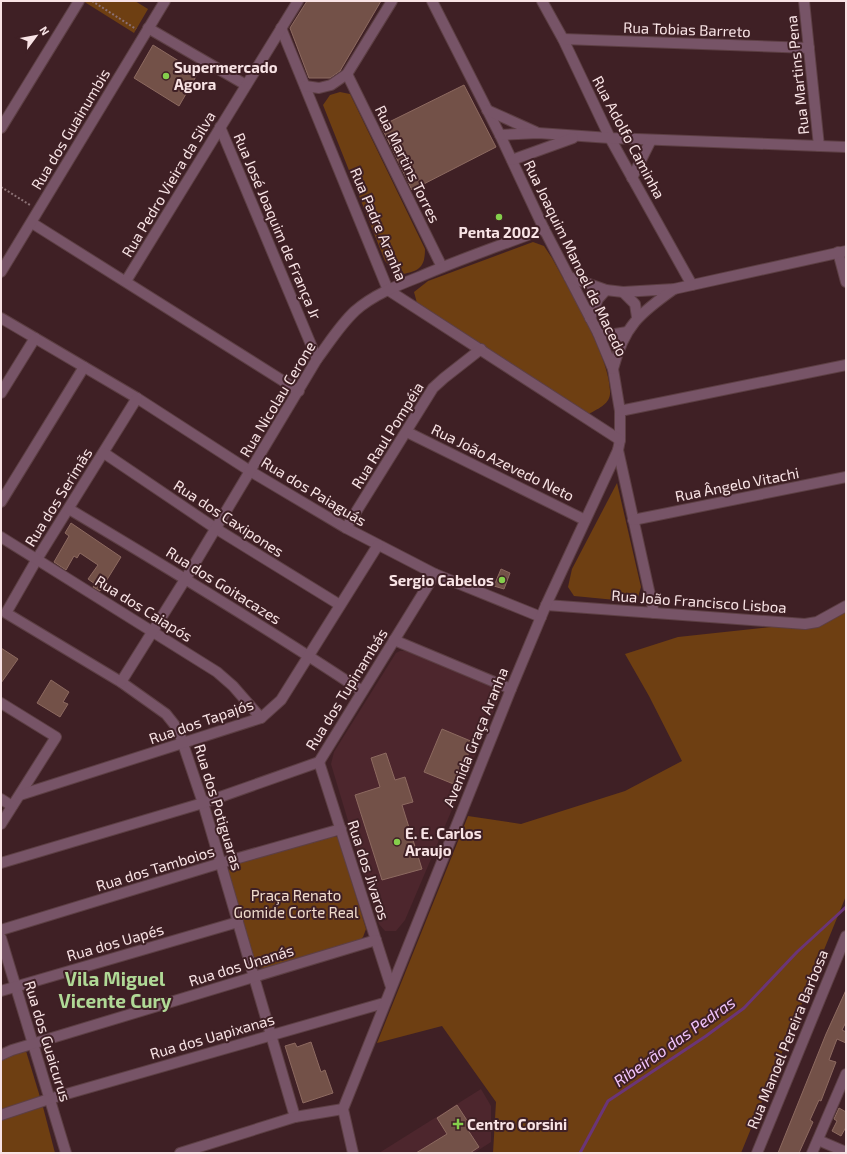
<svg xmlns="http://www.w3.org/2000/svg" width="847" height="1154" font-family="'Exo 2',sans-serif">
<style>
.built{fill:#4d262d}
.green{fill:#6e3f12}
.lines{fill:none;stroke-linecap:round;stroke-linejoin:round}
.stream{stroke:#6b3577;stroke-width:3}
.building{fill:#735148;stroke:#8d6a60}
.minor-casing{stroke:#5d3f44;stroke-width:12}
.path{stroke:#8b7074;stroke-width:2;stroke-dasharray:2 2;stroke-linecap:butt}
.minor{stroke:#775467;stroke-width:10}
.poi-dot{fill:#85cf4c;stroke:#3f2025;stroke-width:1.5}
.labels{text-anchor:middle;dominant-baseline:central;stroke-width:4;stroke-linejoin:round;paint-order:stroke}
.street-label{font-size:15px;fill:#f8e3e5;stroke:#3f2025}
.poi-label{font-size:15px;font-weight:bold;fill:#f8e3e5;stroke:#3f2025;text-anchor:start}
.park-label{font-size:15px;fill:#f1ddce;stroke:#3f2025}
.water-label{font-size:16px;font-style:italic;fill:#f1c3fb;stroke:#3f2025}
.district-label{font-size:19px;font-weight:bold;fill:#b0d996;stroke:#3f2025}
</style>
<rect width="100%" height="100%" fill="#3f2025"/>
<g class="built">
<polygon points="400,651 406,651 492,686 499,691 499,699 405,920 396,931 385,931 379,924 331,764 334,752 396,653"/>
<polygon points="481,1089 491,1106 491,1142 474,1153 379,1153"/>
</g>
<g class="green">
<polygon points="83,1 135,1 148,9 134,33"/>
<path d="M340,92L350,94L425,249C425,270 417,271 399,275L385,261L323,105L330,95Z"/>
<path d="M533,242L544,246L552,258C569,290 612,360 610,394C609,405 597,409 589,414L417,303L414,292L428,281Z"/>
<polygon points="617,483 641,587 638,597 626,601 574,596 568,587 572,569"/>
<polygon points="846,606 846,896 741,1153 493,1153 496,1102 442,1026 377,1043 468,816 521,824 625,791 682,761 649,696 625,654 678,637 817,622"/>
<polygon points="332,836 338,837 366,929 363,937 356,944 270,969 259,967 252,959 229,879 229,870 240,861"/>
<polygon points="26,1051 40,1097 1,1110 1,1059"/>
<polygon points="43,1107 55,1153 1,1153 1,1120"/>
</g>
<g class="lines">
<polyline class="stream" points="580,1153 608,1101 706,1036 744,1008 797,952 846,907"/>
</g>
<g class="building">
<polygon points="307,1 381,1 340,71 330,78 309,78 290,28"/>
<polygon points="153,45 198,73 179,106 134,78"/>
<polygon points="464,85 496,147 412,190 381,126"/>
<polygon points="71,523 121,557 100,591 93,587 95,584 88,579 98,565 80,553 77,558 74,556 66,570 54,562 69,536 65,533"/>
<polygon points="501,569 510,573 504,589 494,586"/>
<polygon points="1,648 18,659 1,683"/>
<polygon points="51,680 69,692 63,702 68,704 60,717 37,703"/>
<polygon points="442,729 473,742 456,785 424,772"/>
<polygon points="386,753 395,780 405,777 413,802 402,805 422,869 382,880 355,795 380,787 371,758"/>
<polygon points="846,990 846,1022 842,1030 846,1032 846,1043 837,1039 829,1060 836,1062 821,1101 819,1100 810,1120 813,1122 799,1153 778,1153 826,1034"/>
<polygon points="311,1042 321,1072 325,1070 333,1093 303,1103 285,1046 295,1043 297,1047"/>
<polygon points="457,1105 470,1125 466,1127 479,1147 470,1153 416,1153 447,1134 437,1118"/>
<polygon points="839,1108 846,1112 846,1127 841,1136 832,1131 837,1121 834,1119"/>
</g>
<g class="lines">
<defs>
<g id="minor">
<polyline points="432,1 500,135 544,229 598,333 613,369 620,411 620,440 618,450 654,613"/>
<polyline points="542,1 563,39 610,138 692,285"/>
<polyline points="804,1 819,146"/>
<polyline points="148,28 246,85"/>
<polyline points="281,28 388,290 620,440"/>
<polyline points="563,39 809,48"/>
<polyline points="347,74 442,267"/>
<polyline points="305,86 319,88 331,85 347,74 392,1"/>
<polyline points="487,110 536,132"/>
<polyline points="220,127 317,359"/>
<polyline points="1,128 79,1"/>
<polyline points="500,135 538,133 610,138 846,147"/>
<polyline points="512,160 573,138"/>
<polyline points="632,178 651,140"/>
<polyline points="32,223 299,391"/>
<polyline points="838,252 846,282"/>
<polyline points="1,272 165,1"/>
<polyline points="569,277 606,290 623,292 674,289 846,251"/>
<polyline points="126,281 298,1"/>
<polyline points="623,292 635,304 637,317"/>
<polyline points="1,318 137,398 250,471 346,528 435,574 541,617"/>
<polyline points="590,318 598,299 606,290"/>
<polyline points="598,333 609,335 627,332"/>
<path d="M613,369C624,326 640,313 674,289"/>
<polyline points="1,393 35,338"/>
<polyline points="137,398 37,559 6,613 121,682 166,714 178,729 203,803 295,1117"/>
<polyline points="620,411 846,365"/>
<polyline points="407,432 585,520"/>
<polyline points="104,453 215,528 340,605"/>
<polyline points="1,502 84,367"/>
<path d="M69,509C168,568 266,627 362,691"/>
<polyline points="633,520 846,477"/>
<polyline points="346,528 433,388 444,378 481,349"/>
<polyline points="1,537 217,672 233,686 261,718"/>
<polyline points="546,605 805,624 817,622 846,606"/>
<polyline points="394,640 511,689"/>
<path d="M121,682L186,578L317,359C329,343 340,325 355,311C373,295 396,286 419,277C460,259 502,245 544,229"/>
<polyline points="1,703 56,737 1,824"/>
<polyline points="319,762 391,987"/>
<polyline points="20,795 261,718 281,700 378,545"/>
<polyline points="1,799 12,806"/>
<polyline points="1,863 203,803 319,762 435,574"/>
<polyline points="1,930 221,863 341,829"/>
<polyline points="1,938 66,1153"/>
<polyline points="1,991 238,922"/>
<polyline points="1,1055 12,1050 376,940"/>
<polyline points="1,1115 49,1099 384,1003"/>
<polyline points="818,1140 846,1152"/>
<polyline points="180,1153 295,1117 343,1109"/>
<polyline points="353,1153 343,1109 511,689 546,605 618,450"/>
<polyline points="757,1153 846,936"/>
<polyline points="812,1153 846,1074"/>
</g>
</defs>
<use href="#minor" class="minor-casing"/>
<g class="path">
<polyline points="92,1 136,29"/>
<polyline points="1,187 30,205"/>
</g>
<use href="#minor" class="minor"/>
</g>
<g class="poi-dot">
<circle cx="166" cy="76" r="4"/>
<circle cx="499" cy="217" r="4"/>
<circle cx="502" cy="580" r="4"/>
<circle cx="397" cy="842" r="4"/>
<path d="M456 1118h4v4h4v4h-4v4h-4v-4h-4v-4h4z"/>
</g>
<g class="labels">
<g class="street-label">
<text transform="translate(687 29) rotate(2)">Rua Tobias Barreto</text>
<text transform="translate(797 75) rotate(-96)">Rua Martins Pena</text>
<text transform="translate(70 129) rotate(-59)">Rua dos Guainumbis</text>
<text transform="translate(629 137) rotate(62)">Rua Adolfo Caminha</text>
<text transform="translate(408 164) rotate(64)">Rua Martins Torres</text>
<text transform="translate(168 184) rotate(-59)">Rua Pedro Vieira da Silva</text>
<text transform="translate(379 224) rotate(67)">Rua Padre Aranha</text>
<text transform="translate(278 226) rotate(67)">Rua José Joaquim de França Jr</text>
<text transform="translate(576 258) rotate(64)">Rua Joaquim Manoel de Macedo</text>
<text transform="translate(277 399) rotate(-59)">Rua Nicolau Cerone</text>
<text transform="translate(387 435) rotate(-58)">Rua Raul Pompéia</text>
<text transform="translate(503 462) rotate(26)">Rua João Azevedo Neto</text>
<text transform="translate(737 484) rotate(-11)">Rua Ângelo Vitachi</text>
<text transform="translate(314 491) rotate(31)">Rua dos Paiaguás</text>
<text transform="translate(58 497) rotate(-58)">Rua dos Serimãs</text>
<text transform="translate(229 518) rotate(33)">Rua dos Caxipones</text>
<text transform="translate(224 585) rotate(32)">Rua dos Goitacazes</text>
<text transform="translate(699 601) rotate(4)">Rua João Francisco Lisboa</text>
<text transform="translate(144 608) rotate(32)">Rua dos Caiapós</text>
<text transform="translate(346 689) rotate(-58)">Rua dos Tupinambás</text>
<text transform="translate(201 721) rotate(-19)">Rua dos Tapajós</text>
<text transform="translate(475 737) rotate(-68)">Avenida Graça Aranha</text>
<text transform="translate(219 807) rotate(73)">Rua dos Potiguaras</text>
<text transform="translate(155 868) rotate(-17)">Rua dos Tamboios</text>
<text transform="translate(369 870) rotate(72)">Rua dos Jivaros</text>
<text transform="translate(115 942) rotate(-16)">Rua dos Uapés</text>
<text transform="translate(241 965) rotate(-17)">Rua dos Unanás</text>
<text transform="translate(212 1036) rotate(-16)">Rua dos Uapixanas</text>
<text transform="translate(787 1039) rotate(-68)">Rua Manoel Pereira Barbosa</text>
<text transform="translate(48 1041) rotate(73)">Rua dos Guaicurus</text>
</g>
<g class="poi-label">
<text x="174" y="67">Supermercado<tspan x="174" dy="17">Agora</tspan></text>
<text x="499" y="232" text-anchor="middle">Penta 2002</text>
<text x="494" y="580" text-anchor="end">Sergio Cabelos</text>
<text x="405" y="833">E. E. Carlos<tspan x="405" dy="17">Araujo</tspan></text>
<text x="467" y="1124">Centro Corsini</text>
</g>
<g class="park-label">
<text x="296" y="895">Praça Renato<tspan x="296" dy="17">Gomide Corte Real</tspan></text>
</g>
<g class="water-label">
<text transform="translate(674 1041) rotate(-35)">Ribeirão das Pedras</text>
</g>
<g class="district-label">
<text x="115" y="978">Vila Miguel<tspan x="115" dy="22">Vicente Cury</tspan></text>
</g>
</g>
<rect width="847" height="1154" fill="none" stroke="#f8e3e5" stroke-width="4"/>
<g transform="translate(36 36) rotate(58)" stroke="#3f2025" stroke-width="3" paint-order="stroke">
<path d="M0-3L7 15L0 10L-7 15Z" fill="#f8e3e5"/>
<text y="-6" font-size="11" font-weight="bold" text-anchor="middle" fill="#f8e3e5">N</text>
</g>
</svg>
